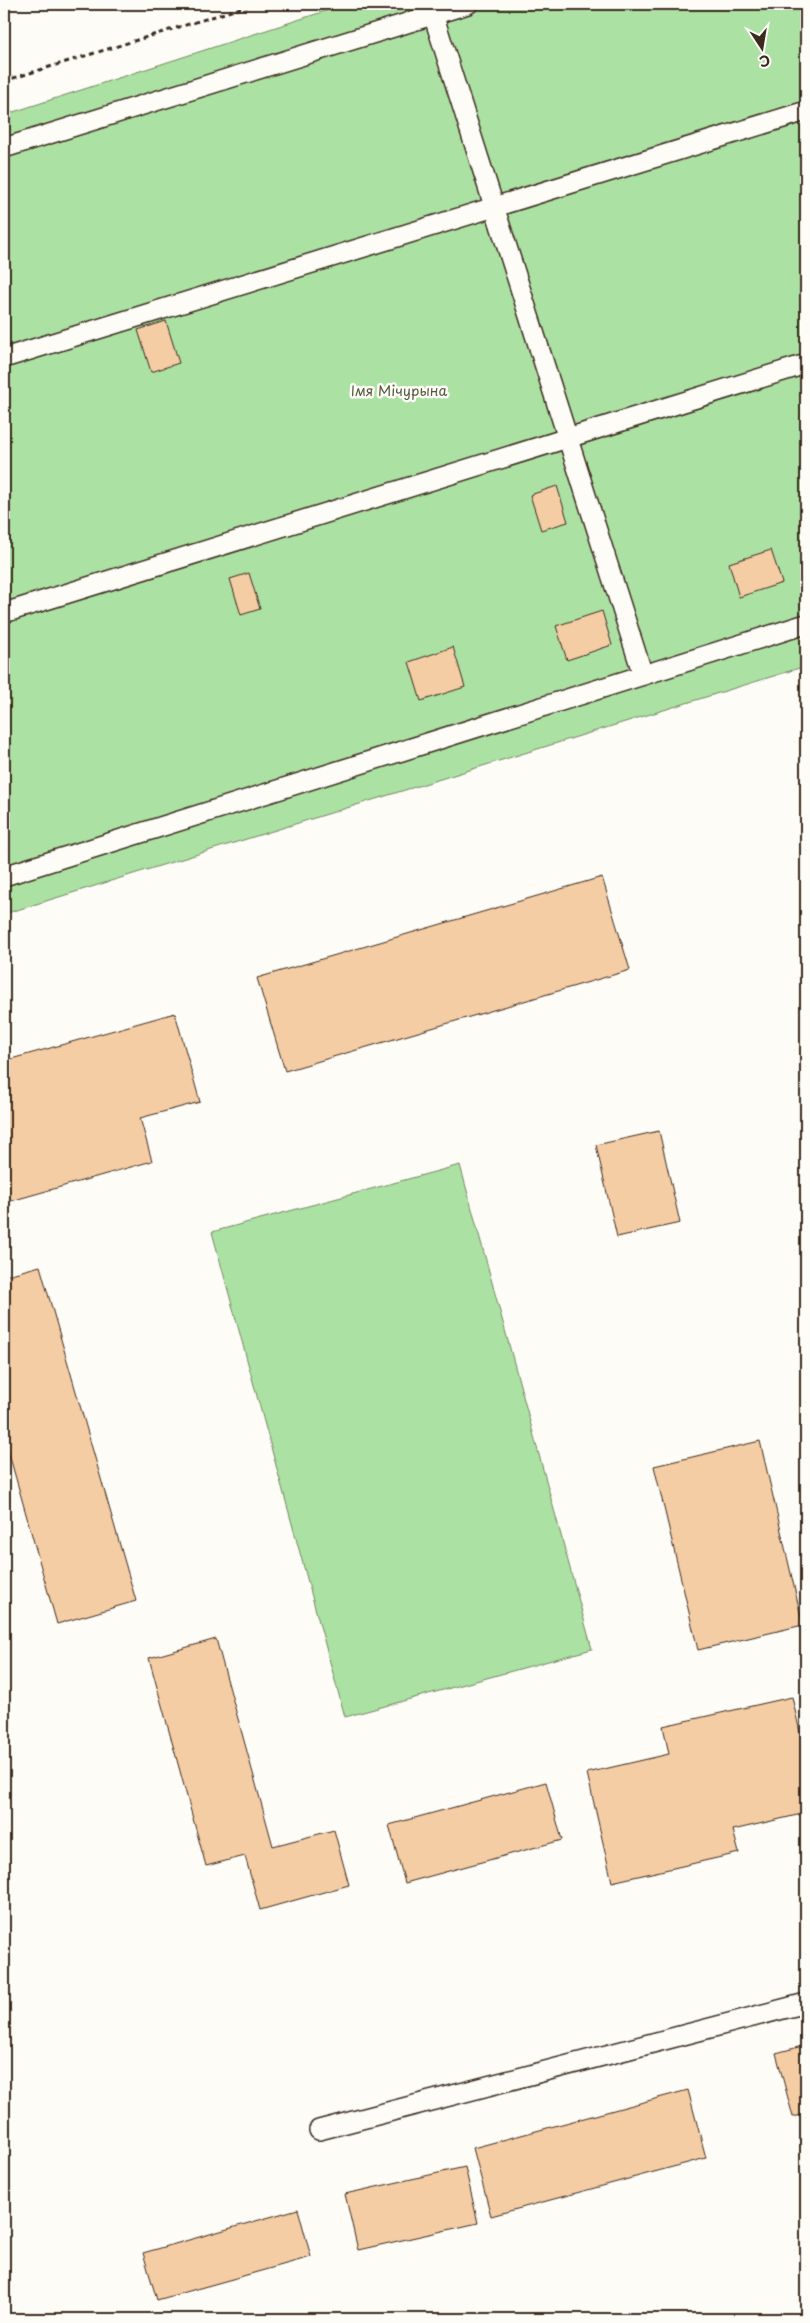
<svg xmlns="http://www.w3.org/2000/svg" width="810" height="2323" font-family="'Playpen Sans',sans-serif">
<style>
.green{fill:#ace1a4;stroke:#748661}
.building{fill:#f5cda4;stroke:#3b2a1e}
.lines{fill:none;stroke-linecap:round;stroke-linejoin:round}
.lane-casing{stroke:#3b2a1e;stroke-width:22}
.path{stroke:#3b2a1e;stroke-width:3;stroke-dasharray:5 4;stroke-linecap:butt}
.lane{stroke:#fdfcf7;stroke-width:19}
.labels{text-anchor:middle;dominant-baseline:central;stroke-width:5;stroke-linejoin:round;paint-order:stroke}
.park-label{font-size:14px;fill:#575840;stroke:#fdfcf7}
</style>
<rect width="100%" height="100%" fill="#fdfcf7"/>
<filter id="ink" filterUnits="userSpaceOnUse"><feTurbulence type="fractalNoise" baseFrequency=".02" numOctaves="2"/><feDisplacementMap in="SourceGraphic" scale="10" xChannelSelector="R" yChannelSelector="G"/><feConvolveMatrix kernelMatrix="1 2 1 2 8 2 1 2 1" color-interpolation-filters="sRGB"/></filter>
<g filter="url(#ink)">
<g class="green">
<polygon points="347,4 806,4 806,666 4,914 4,115"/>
<polygon points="460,1165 592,1649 345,1717 212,1232"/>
</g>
<g class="building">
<polygon points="166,321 179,363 151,372 138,330"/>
<polygon points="557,486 568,522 541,530 530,495"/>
<polygon points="771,550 782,583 739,597 729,563"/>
<polygon points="249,573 260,609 241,615 230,579"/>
<polygon points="602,611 612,645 567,660 556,626"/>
<polygon points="453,647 465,687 421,701 409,662"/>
<polygon points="4,803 9,819 4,821"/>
<polygon points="806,871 806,892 802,872"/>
<polygon points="602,877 630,970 285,1071 257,978"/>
<polygon points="175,1013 200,1102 140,1118 152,1161 4,1203 4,1061"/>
<polygon points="659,1131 680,1223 617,1237 596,1145"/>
<polygon points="40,1266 136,1601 57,1624 4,1436 4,1276"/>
<polygon points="760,1441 803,1625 698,1650 654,1466"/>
<polygon points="216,1639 273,1846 334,1830 349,1885 260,1910 245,1856 206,1866 149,1658"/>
<polygon points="792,1697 806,1759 806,1813 733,1830 739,1853 612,1882 587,1773 669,1754 663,1726"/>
<polygon points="546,1782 562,1840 405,1883 389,1825"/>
<polygon points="806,2045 806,2114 793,2117 776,2053"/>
<polygon points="688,2090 706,2158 491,2216 473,2148"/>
<polygon points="465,2167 478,2223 358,2250 345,2194"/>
<polygon points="298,2209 311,2257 157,2300 143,2253"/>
</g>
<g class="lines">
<defs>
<g id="lane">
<polyline points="433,14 643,675"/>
<polyline points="4,148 468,4"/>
<polyline points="4,358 806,111"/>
<polyline points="4,613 806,364"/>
<polyline points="4,876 806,624"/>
<polyline points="319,2130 806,2003"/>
</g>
</defs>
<use href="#lane" class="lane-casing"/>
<polyline class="path" points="4,81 254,4"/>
<use href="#lane" class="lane"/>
</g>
</g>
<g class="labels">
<g class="park-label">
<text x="399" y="390">Імя Мічурына</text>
</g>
</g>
<rect width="810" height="2323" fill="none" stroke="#fdfcf7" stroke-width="20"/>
<rect x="10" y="10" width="790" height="2303" fill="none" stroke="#3b2a1e" stroke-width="2" filter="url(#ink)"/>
<g transform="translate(762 48) rotate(168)" stroke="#fdfcf7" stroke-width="4" paint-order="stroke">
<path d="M0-4L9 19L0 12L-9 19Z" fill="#3b2a1e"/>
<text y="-8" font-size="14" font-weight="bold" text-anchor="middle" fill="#3b2a1e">С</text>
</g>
</svg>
